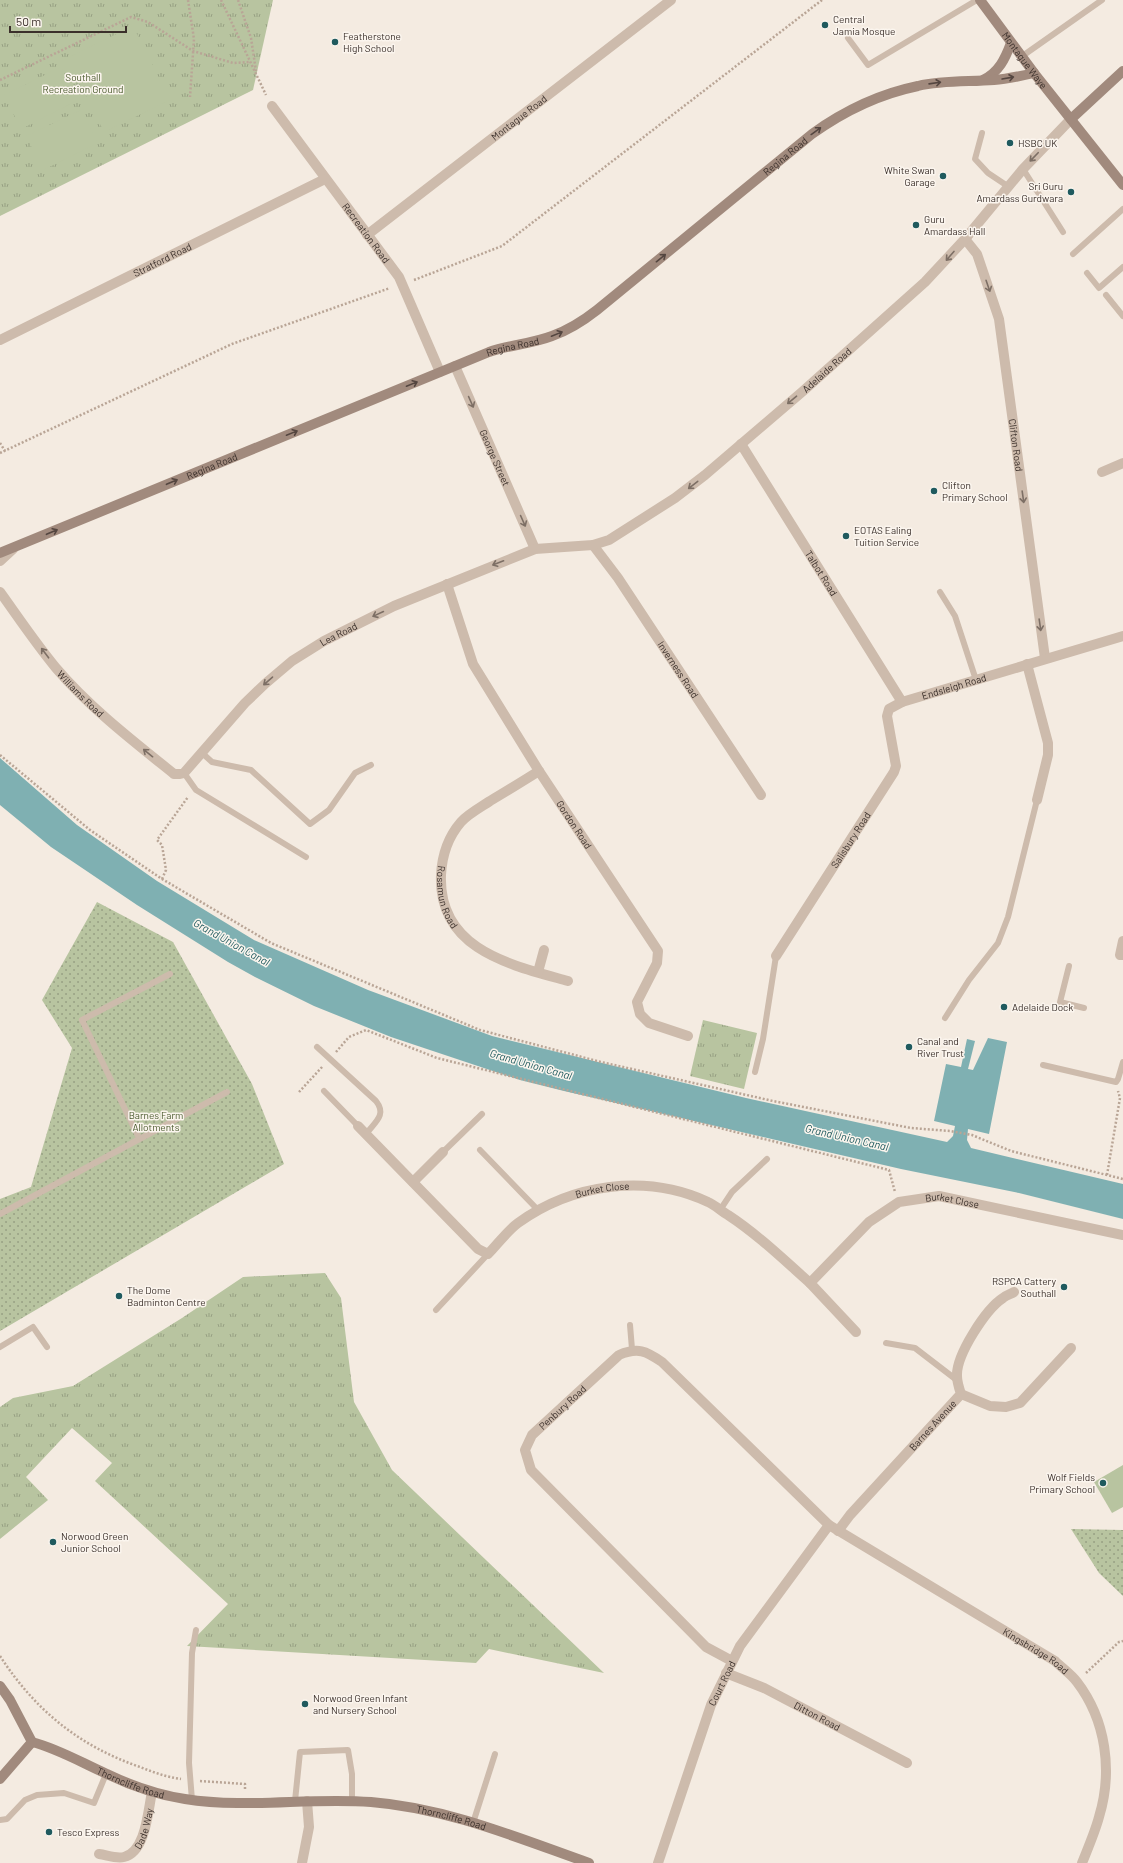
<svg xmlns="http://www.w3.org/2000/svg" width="1123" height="1863" font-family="Barlow,sans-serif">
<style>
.grass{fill:url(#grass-tufts)}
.garden{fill:url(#garden-dots)}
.pitch{fill:#b8c4a0}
.water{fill:#7fb0b2}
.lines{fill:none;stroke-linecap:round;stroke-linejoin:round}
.path{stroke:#b9a596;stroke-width:2.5;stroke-dasharray:2 2;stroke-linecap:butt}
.lane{stroke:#cdbbac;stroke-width:6}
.street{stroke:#cdbbac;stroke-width:10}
.secondary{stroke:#a18a7d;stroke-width:10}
.oneway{stroke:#544640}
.oneway2{stroke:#7d6f65}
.poi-dot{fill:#1f5a5e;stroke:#fbf5ee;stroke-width:1.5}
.labels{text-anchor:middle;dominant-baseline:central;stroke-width:3;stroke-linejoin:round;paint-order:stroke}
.poi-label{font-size:10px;fill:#3b302b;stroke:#fbf5ee;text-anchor:start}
.street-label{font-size:10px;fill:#3b302b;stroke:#fbf5ee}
.park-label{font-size:10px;fill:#4a5a2e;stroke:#fbf5ee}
.water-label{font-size:11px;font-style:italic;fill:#1f5a5e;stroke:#fbf5ee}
</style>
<defs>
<pattern id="grass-tufts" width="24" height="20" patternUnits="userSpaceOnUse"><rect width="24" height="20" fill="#b8c4a0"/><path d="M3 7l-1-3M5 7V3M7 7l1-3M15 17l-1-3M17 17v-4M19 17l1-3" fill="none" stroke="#97a083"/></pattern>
<pattern id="garden-dots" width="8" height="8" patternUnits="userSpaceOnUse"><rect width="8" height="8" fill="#b8c4a0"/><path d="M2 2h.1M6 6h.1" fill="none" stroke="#97a083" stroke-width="1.8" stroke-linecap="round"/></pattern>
</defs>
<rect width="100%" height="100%" fill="#f4ebe1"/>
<g class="grass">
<polygon points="0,0 273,0 253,90 0,216"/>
<polygon points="703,1020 757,1033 744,1089 690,1076"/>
<polygon points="325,1273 341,1298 354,1402 392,1470 604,1673 489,1649 476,1663 187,1646 228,1604 95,1481 112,1463 72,1428 26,1477 48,1500 0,1539 0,1407 13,1398 73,1386 182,1318 243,1277"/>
</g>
<g class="garden">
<polygon points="97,902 173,942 252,1084 284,1164 0,1331 0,1199 31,1187 72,1048 42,1000"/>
<polygon points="1071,1529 1123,1530 1123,1596 1099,1573"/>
</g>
<g class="pitch">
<polygon points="133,26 170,100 104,132 67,58"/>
<polygon points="61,67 78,100 21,129 4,95"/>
<polygon points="81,110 98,143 43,170 26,136"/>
<polygon points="1123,1465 1123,1507 1112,1513 1094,1482"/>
</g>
<polygon class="water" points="0,758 77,825 157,881 254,940 368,990 492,1036 746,1098 947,1142 953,1136 955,1126 934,1121 946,1064 961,1067 967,1039 975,1041 968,1069 973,1070 988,1038 1007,1042 989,1134 968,1129 967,1140 971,1148 1123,1184 1123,1219 1019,1193 901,1169 564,1091 520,1080 391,1037 314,1006 255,977 228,962 137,905 51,847 0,805"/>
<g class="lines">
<g class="path">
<polyline points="188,0 194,39 190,97"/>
<polyline points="221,0 266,95"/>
<polyline points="238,0 251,38 256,71"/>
<polyline points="0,80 131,17 148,22 193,51 233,63 250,62"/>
<polyline points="414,280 502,246 822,0"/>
<polyline points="0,443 5,451"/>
<polyline points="0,453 232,344 390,288"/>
<polyline points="0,755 90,830 162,879 271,943 480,1030 601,1062 773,1101 911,1128 950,1131 972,1135 1011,1151 1123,1179"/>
<polyline points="162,879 166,870 162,845 157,840 188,797"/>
<polyline points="336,1052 349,1037 366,1030 437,1058 889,1170 895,1192"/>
<polyline points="299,1092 323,1066"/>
<polyline points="1107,1175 1120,1098 1118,1091"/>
<path d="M0,1656C35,1710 79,1746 140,1767C153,1772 166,1777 181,1779"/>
<polyline points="1086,1673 1119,1642 1123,1641"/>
<polyline points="200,1781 245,1784 245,1790"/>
</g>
<g class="lane">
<polyline points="848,38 868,65 977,0"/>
<polyline points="1021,57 1102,0"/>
<polyline points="982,133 975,159 988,173 1009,187"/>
<polyline points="1023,169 1063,232"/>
<polyline points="1073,254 1123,209"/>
<polyline points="1087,273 1099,288 1123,267"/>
<polyline points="1106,295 1123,316"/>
<polyline points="940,592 955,616 976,680"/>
<polyline points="201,752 212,762 251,770 310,824 329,810 355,773 371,765"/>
<polyline points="184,773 196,790 306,857"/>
<polyline points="1069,966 1060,1002 1084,1008"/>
<polyline points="945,1018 969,980 998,943 1008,917 1037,800"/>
<path d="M317,1047L376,1101C387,1115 375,1122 366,1134"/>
<polyline points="1043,1065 1116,1082 1118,1079 1123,1062"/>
<polyline points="755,1072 763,1039 776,956"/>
<polyline points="324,1091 358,1126"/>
<polyline points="139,1138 82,1020 170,974"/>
<polyline points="480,1150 538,1210"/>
<polyline points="443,1152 482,1114"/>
<polyline points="720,1210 732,1192 767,1159"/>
<polyline points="0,1214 227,1092"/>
<polyline points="436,1310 488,1254"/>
<polyline points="630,1325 632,1349"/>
<polyline points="886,1343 915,1348 958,1381"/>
<polyline points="0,1347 33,1327 47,1347"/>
<polyline points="192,1800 189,1763 192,1653 196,1630"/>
<polyline points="295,1801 300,1752 348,1750 352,1774 352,1801"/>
<polyline points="0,1820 7,1819 25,1800 37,1795 64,1793 94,1803 106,1774"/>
<polyline points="473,1823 495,1754"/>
</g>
<g class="street">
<path id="s1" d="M272,106L399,277L440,372"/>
<path id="s2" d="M367,235L671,0"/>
<path id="s3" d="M965,239L977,254L999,319L1045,658"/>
<path id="s4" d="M0,340L325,179"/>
<path id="s5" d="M455,366L535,549"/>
<path id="s6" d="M741,444L902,702"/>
<polyline points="1102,472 1123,463"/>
<path id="s7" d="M593,545L618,578L761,795"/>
<polyline points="0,561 13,549"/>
<path id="s8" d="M447,584L473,664L539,771L658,951L657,963L637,1002L640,1014L649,1023L688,1036"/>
<path id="s9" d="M0,592C18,617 36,644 56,668C90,708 133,741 174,774H180L184,773L245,703L266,683L292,661L324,641L394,606L535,549L593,545L609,540L675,498L705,475L802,392L925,282L965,239L1023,169L1071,119"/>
<polyline points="1027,664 1048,743 1048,755 1037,800"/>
<path id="s10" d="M539,771C523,781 507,791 490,801C481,807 468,814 461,822C448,837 442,856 441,875C438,950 511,965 568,981"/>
<polyline points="1123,941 1120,955 1123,955"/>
<path id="s11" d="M776,956L894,772L896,766L887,716L889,709L902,702L1123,636"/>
<polyline points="538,972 544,950"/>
<path id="s12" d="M358,1126L478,1249L488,1254C498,1244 507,1231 518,1223C572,1184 646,1173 708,1202C715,1205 721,1211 728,1215C757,1234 783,1259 810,1283"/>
<polyline points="413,1182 443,1152"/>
<path id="s13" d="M856,1332L810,1283L869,1222L899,1202L939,1196L1123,1235"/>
<polyline points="961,1394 990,1406 1006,1407 1020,1403 1071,1348"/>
<path id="s14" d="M838,1531L850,1515L961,1394C959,1388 957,1381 957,1376C956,1355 986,1309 1003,1298C1006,1295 1011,1294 1014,1292"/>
<path id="s15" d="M732,1661L706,1647L531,1470L525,1450L532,1435L619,1355C638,1347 646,1351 662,1362L829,1525L1055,1661C1062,1668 1071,1674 1077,1682C1106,1720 1113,1771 1099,1817C1095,1832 1088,1848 1082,1863"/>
<path id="s16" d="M726,1673L764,1688L907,1763"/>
<path id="s17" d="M99,1854C107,1855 116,1859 124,1857C146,1852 148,1810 152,1792"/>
<polyline points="302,1863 309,1827 307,1801"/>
<path id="s18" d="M658,1863L711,1705L740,1646L829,1525"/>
</g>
<g class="secondary">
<path id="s19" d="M980,0L1034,73L1123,185"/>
<path d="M983,80C999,72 1005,59 1011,43"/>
<polyline points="1071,119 1123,71"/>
<path id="s20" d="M0,553L489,352C509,345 531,344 552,336C569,330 583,321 597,310L812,134C844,111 879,94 918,86C943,80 969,82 994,80C1007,79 1021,76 1034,73"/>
<polyline points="0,1686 10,1700 32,1742"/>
<path id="s21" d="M32,1742C59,1749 82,1763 107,1774C132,1786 158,1795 185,1799C247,1809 309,1797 371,1802C447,1808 518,1838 589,1863"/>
<polyline points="0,1779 32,1742"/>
</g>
</g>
<defs><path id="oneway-shaft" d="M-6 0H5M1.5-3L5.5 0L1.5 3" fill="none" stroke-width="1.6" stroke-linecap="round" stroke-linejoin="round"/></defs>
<g class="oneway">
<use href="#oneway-shaft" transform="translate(1008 78) rotate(-10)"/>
<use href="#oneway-shaft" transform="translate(935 83) rotate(-8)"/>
<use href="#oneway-shaft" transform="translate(816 131) rotate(-36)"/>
<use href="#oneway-shaft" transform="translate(661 258) rotate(-39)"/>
<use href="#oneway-shaft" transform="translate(557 334) rotate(-22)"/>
<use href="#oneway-shaft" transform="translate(412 384) rotate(-22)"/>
<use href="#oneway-shaft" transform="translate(292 433) rotate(-22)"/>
<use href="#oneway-shaft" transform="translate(172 482) rotate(-23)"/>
<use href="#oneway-shaft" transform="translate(52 532) rotate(-23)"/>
</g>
<g class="oneway2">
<use href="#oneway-shaft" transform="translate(1034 157) rotate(134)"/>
<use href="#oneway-shaft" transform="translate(950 256) rotate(131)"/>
<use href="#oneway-shaft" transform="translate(988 286) rotate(71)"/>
<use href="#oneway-shaft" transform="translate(792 400) rotate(140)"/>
<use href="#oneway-shaft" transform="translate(471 402) rotate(66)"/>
<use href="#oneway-shaft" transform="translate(693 485) rotate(142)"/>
<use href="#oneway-shaft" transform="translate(1023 497) rotate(82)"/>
<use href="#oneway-shaft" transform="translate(523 521) rotate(66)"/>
<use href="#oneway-shaft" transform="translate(498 563) rotate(159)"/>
<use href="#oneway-shaft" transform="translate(378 614) rotate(155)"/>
<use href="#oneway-shaft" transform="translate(1040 625) rotate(82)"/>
<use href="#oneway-shaft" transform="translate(45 653) rotate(-127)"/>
<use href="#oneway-shaft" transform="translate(268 681) rotate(139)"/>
<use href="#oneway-shaft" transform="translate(148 753) rotate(-141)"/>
</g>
<g class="poi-dot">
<circle cx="825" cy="25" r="4"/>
<circle cx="335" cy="42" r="4"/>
<circle cx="1010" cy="143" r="4"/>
<circle cx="943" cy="176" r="4"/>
<circle cx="1071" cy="192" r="4"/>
<circle cx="916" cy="225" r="4"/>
<circle cx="934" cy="491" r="4"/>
<circle cx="846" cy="536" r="4"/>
<circle cx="1004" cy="1007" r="4"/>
<circle cx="909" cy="1047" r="4"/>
<circle cx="1064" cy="1287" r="4"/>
<circle cx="119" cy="1296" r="4"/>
<circle cx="1103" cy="1483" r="4"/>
<circle cx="53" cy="1542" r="4"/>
<circle cx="305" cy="1704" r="4"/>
<circle cx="49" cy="1832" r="4"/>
</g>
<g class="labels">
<g class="poi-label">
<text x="833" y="19">Central<tspan x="833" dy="12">Jamia Mosque</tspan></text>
<text x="343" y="36">Featherstone<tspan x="343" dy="12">High School</tspan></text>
<text x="1018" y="143">HSBC UK</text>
<text x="935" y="170" text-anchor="end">White Swan<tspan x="935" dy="12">Garage</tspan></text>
<text x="1063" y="186" text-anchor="end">Sri Guru<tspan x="1063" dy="12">Amardass Gurdwara</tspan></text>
<text x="924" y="219">Guru<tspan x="924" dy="12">Amardass Hall</tspan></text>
<text x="942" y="485">Clifton<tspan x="942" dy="12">Primary School</tspan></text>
<text x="854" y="530">EOTAS Ealing<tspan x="854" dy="12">Tuition Service</tspan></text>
<text x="1012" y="1007">Adelaide Dock</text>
<text x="917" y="1041">Canal and<tspan x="917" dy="12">River Trust</tspan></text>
<text x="1056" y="1281" text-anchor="end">RSPCA Cattery<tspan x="1056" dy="12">Southall</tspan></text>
<text x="127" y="1290">The Dome<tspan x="127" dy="12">Badminton Centre</tspan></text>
<text x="1095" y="1477" text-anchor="end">Wolf Fields<tspan x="1095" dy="12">Primary School</tspan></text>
<text x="61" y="1536">Norwood Green<tspan x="61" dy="12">Junior School</tspan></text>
<text x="313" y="1698">Norwood Green Infant<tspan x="313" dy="12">and Nursery School</tspan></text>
<text x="57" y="1832">Tesco Express</text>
</g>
<g class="street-label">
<text stroke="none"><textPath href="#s19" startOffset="75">Montague Waye</textPath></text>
<text stroke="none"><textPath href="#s2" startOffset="192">Montague Road</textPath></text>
<text stroke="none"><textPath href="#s20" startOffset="889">Regina Road</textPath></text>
<text stroke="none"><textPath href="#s1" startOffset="158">Recreation Road</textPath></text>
<text stroke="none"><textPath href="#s4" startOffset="181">Stratford Road</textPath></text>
<text stroke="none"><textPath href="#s20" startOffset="553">Regina Road</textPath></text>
<text stroke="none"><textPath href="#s9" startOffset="1039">Adelaide Road</textPath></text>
<text stroke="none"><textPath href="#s3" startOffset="215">Clifton Road</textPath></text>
<text stroke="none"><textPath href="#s5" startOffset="100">George Street</textPath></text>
<text stroke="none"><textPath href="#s20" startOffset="229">Regina Road</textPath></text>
<text stroke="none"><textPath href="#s6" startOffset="152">Talbot Road</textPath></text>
<text stroke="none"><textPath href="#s9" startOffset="473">Lea Road</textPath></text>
<text stroke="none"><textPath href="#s7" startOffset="151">Inverness Road</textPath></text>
<text stroke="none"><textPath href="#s11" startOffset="352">Endsleigh Road</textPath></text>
<text stroke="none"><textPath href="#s9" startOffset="130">Williams Road</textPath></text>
<text stroke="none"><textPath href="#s8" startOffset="274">Gordon Road</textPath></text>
<text stroke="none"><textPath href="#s11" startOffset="138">Salisbury Road</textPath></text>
<text stroke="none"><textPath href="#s10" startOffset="174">Rosamun Road</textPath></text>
<text stroke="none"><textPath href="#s12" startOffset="318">Burket Close</textPath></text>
<text stroke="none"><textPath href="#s13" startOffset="242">Burket Close</textPath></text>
<text stroke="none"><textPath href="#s15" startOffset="357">Penbury Road</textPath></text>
<text stroke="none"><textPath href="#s14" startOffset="142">Barnes Avenue</textPath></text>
<text stroke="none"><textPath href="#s15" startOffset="956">Kingsbridge Road</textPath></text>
<text stroke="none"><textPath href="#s18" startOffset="191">Court Road</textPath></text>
<text stroke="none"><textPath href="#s16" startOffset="101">Ditton Road</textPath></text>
<text stroke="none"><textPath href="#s21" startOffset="107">Thorncliffe Road</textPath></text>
<text stroke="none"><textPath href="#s21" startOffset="432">Thorncliffe Road</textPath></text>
<text stroke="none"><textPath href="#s17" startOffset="62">Dade Way</textPath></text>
</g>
<g class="park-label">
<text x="83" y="77">Southall<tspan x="83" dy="12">Recreation Ground</tspan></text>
<text x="156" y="1115">Barnes Farm<tspan x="156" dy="12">Allotments</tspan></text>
</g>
<g class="water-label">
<text transform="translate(232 942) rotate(29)">Grand Union Canal</text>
<text transform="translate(531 1064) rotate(16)">Grand Union Canal</text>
<text transform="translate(847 1137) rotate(13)">Grand Union Canal</text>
</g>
</g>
<path d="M10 26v6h116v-6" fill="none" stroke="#3b302b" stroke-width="2"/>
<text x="16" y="26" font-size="12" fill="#3b302b" stroke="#fbf5ee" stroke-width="3" paint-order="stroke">50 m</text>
</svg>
